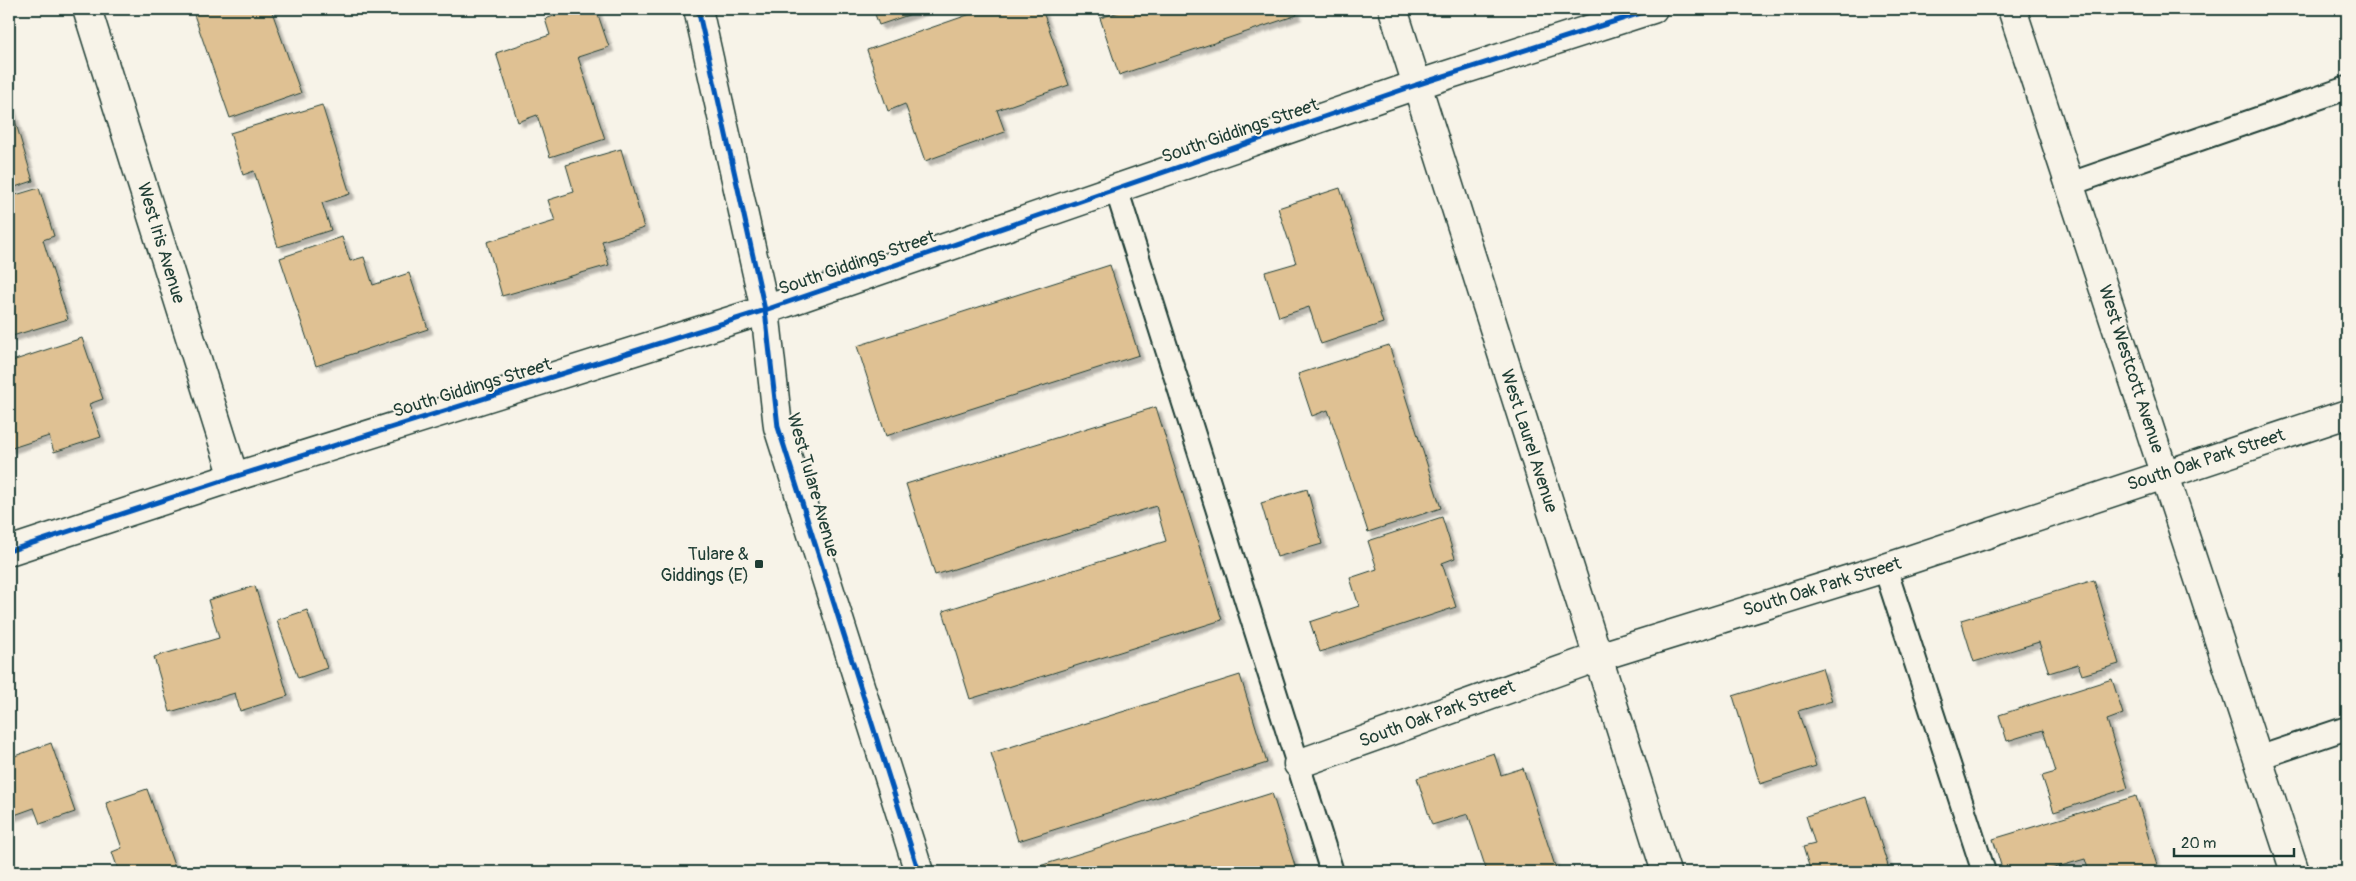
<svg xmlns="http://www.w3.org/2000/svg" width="2356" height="881" font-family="Pangolin,sans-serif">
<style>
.building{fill:#dfc193;stroke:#1f3d34;filter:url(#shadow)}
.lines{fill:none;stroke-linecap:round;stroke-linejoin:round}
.service-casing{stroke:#1f3d34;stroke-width:26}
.minor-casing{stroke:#1f3d34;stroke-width:31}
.tertiary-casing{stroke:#1f3d34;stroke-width:31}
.service{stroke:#f7f3e8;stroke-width:22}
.minor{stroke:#f7f3e8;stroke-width:28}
.tertiary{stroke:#f7f3e8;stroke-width:28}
.cycleway-casing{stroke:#f7f3e8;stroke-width:8}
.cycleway{stroke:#0057b8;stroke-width:5}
.poi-dot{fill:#1f3d34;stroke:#f7f3e8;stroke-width:2}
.labels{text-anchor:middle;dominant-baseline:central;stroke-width:4;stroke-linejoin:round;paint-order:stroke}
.street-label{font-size:18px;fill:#1f3d34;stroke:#f7f3e8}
.poi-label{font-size:18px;fill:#1f3d34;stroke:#f7f3e8;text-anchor:end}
</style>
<defs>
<filter id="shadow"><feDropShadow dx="4.5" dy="4.5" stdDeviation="1" flood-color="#0004"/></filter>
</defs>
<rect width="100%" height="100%" fill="#f7f3e8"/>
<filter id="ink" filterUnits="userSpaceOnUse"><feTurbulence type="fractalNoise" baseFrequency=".02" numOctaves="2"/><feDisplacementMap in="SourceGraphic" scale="10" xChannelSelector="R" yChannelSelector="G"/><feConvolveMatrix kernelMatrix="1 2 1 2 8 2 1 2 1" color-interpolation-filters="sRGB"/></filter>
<g filter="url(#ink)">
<g class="building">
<polygon points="192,9 271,9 301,93 230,118"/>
<polygon points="575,9 596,9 609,47 578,57 605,139 550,157 537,115 518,122 496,53 550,35 545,19"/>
<polygon points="873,9 926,9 879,25"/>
<polygon points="985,9 1042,9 1069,85 997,110 1005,132 925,161 905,104 888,111 867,50"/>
<polygon points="1128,9 1295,9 1297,15 1119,75 1100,18"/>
<polygon points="9,100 33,181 9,189"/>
<polygon points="322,105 350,194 322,203 331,230 278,247 254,171 243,175 230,133"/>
<polygon points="621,149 644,228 602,241 609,265 502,296 487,242 555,221 548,200 574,192 566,165"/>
<polygon points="39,188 54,236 43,240 68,319 9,337 9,197"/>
<polygon points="1340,188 1383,323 1321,344 1309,307 1279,317 1265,272 1296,263 1278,208"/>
<polygon points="342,237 350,261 364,257 373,285 409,273 428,329 316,366 280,258"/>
<polygon points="1110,265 1139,355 886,436 857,346"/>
<polygon points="82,338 103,399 89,404 101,437 54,452 49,436 9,449 9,387 13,385 9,372 9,362"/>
<polygon points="1389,345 1441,508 1368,532 1328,410 1312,416 1298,374"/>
<polygon points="1156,407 1222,620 970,699 943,611 1166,541 1156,506 935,575 906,484"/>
<polygon points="1307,489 1322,544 1277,557 1261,503"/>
<polygon points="1442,517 1455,558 1442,563 1456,607 1320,652 1310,622 1359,606 1350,578 1377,569 1368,541"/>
<polygon points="2094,580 2119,664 2082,675 2078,664 2049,673 2039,642 1974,662 1961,620"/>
<polygon points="255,586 288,696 240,711 235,693 170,712 154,657 219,638 208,600"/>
<polygon points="307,610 327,668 298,678 277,620"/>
<polygon points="1822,668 1832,701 1798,711 1816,766 1760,784 1733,696"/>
<polygon points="1240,675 1267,763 1018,841 991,753"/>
<polygon points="2112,679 2123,714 2107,720 2128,788 2054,812 2042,776 2056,772 2043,730 2007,741 1999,715"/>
<polygon points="51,743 75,812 40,824 34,808 9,817 9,758"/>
<polygon points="1494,753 1501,775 1523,768 1557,872 1487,872 1468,814 1432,825 1417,778"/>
<polygon points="147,789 175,868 163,872 119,872 112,852 122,848 106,803"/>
<polygon points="1272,793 1297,872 1031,872 1030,869"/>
<polygon points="2136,796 2159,872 2089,872 2085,859 2040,872 2003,872 1993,839"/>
<polygon points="1866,797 1890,872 1811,872 1803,847 1815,844 1806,816"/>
</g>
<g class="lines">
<defs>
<g id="service">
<polyline points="2070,184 2347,88"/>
<polyline points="1116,188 1332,872"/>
<polyline points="1885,568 1984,872"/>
<polyline points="2258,758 2347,728"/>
</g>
<g id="minor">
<polyline points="87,9 234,477"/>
<polyline points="1393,9 1666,872"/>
<polyline points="2012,9 2295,872"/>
<polyline points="1298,764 1598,657 1885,568 2347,414"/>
</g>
<g id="tertiary">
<polyline points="698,9 765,310 778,427 919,872"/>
<polyline points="9,551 234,477 765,310 1416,85 1653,9"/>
</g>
</defs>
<use href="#service" class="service-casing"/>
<use href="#minor" class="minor-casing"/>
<use href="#tertiary" class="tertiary-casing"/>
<use href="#service" class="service"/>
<use href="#minor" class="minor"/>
<use href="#tertiary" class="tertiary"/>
<defs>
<g id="cycleway">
<polyline points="698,9 765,310 778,427 919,872"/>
<polyline points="9,551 234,477 765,310 1416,85 1653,9"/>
</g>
</defs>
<use href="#cycleway" class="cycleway-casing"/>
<use href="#cycleway" class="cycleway"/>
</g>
</g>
<rect class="poi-dot" x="754" y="559" width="10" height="10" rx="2.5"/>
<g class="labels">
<g class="street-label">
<text transform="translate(1240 131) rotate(-19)">South Giddings Street</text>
<text transform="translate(161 243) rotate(73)">West Iris Avenue</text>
<text transform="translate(857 263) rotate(-19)">South Giddings Street</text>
<text transform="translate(2131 369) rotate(72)">West Westcott Avenue</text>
<text transform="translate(472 388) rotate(-17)">South Giddings Street</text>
<text transform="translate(1529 441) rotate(72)">West Laurel Avenue</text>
<text transform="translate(2206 460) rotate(-18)">South Oak Park Street</text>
<text transform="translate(813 485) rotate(74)">West Tulare Avenue</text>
<text transform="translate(1822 587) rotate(-17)">South Oak Park Street</text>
<text transform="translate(1437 714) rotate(-20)">South Oak Park Street</text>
</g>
<g class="poi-label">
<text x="749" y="554">Tulare &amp;<tspan x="749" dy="21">Giddings (E)</tspan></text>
</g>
</g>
<rect width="2356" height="881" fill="none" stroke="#f7f3e8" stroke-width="30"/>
<rect x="15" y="15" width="2326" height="851" fill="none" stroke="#1f3d34" stroke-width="2" filter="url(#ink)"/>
<path d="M2174 848v8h120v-8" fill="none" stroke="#1f3d34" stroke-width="2.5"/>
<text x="2181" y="848" font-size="15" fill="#1f3d34" stroke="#f7f3e8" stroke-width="4" paint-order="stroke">20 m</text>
</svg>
